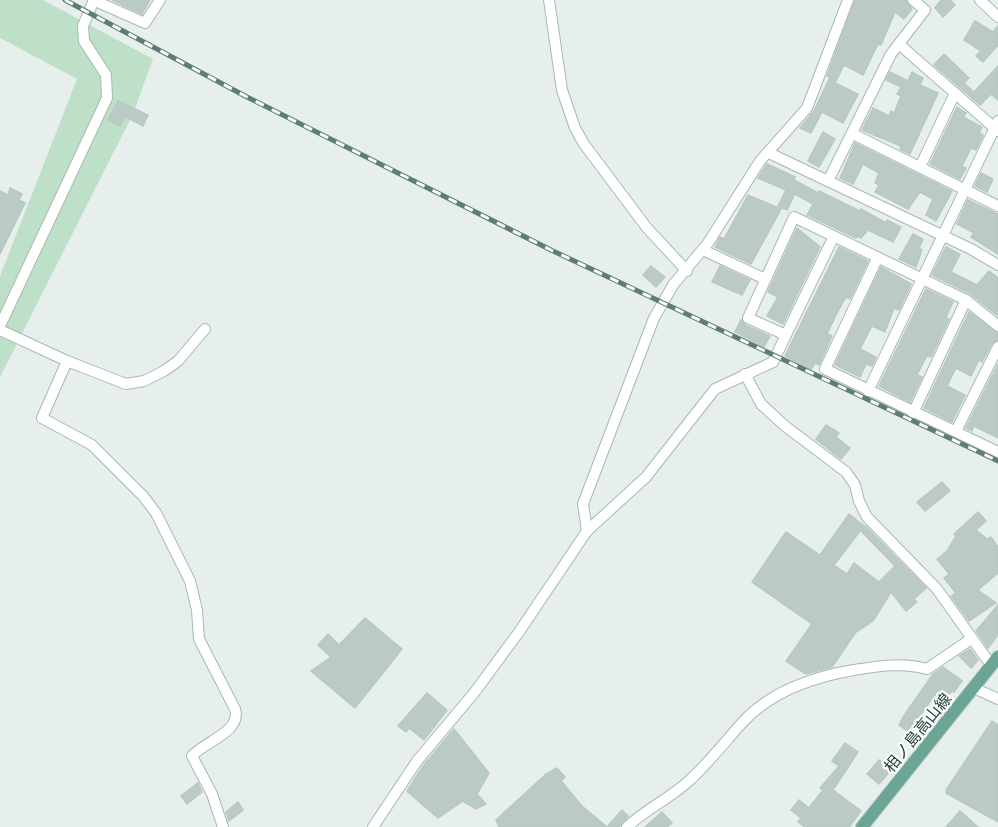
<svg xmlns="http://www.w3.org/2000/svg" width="998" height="827" font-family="'Exo 2','Noto Sans JP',sans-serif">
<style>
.green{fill:#bfe0c8}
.building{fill:#bbcac4;stroke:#b8c9c2;stroke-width:1.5}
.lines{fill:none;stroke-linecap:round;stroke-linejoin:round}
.minor-casing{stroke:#a8b8b2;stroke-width:12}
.major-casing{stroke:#c2cac8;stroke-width:14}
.minor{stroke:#fff;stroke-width:10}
.major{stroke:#6aa596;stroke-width:12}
.rail-casing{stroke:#5f7d75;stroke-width:5}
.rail{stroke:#f7fbf9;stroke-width:3;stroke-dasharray:9;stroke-linecap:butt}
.labels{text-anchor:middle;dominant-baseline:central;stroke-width:4.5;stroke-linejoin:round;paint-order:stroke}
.street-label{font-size:16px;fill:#24423a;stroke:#f7fbf9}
</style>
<rect width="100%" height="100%" fill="#e6efeb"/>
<polygon class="green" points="0,0 43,0 153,59 133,114 0,377 0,276 77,79 0,38"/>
<g class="building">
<polygon points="112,0 150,0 142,14"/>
<polygon points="855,0 906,0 912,9 904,19 895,12 881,45 878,44 863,75 844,65 835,83 858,94 843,123 822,112 811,133 800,128 814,111 830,77 827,76"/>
<polygon points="941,0 950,0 955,5 943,17 935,8"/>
<polygon points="975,21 993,32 998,26 998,45 983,62 976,56 981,51 964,40"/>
<polygon points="944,54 969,78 964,83 974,92 998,66 998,100 991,94 980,105 934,65"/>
<polygon points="890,72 908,81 912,72 923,78 920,85 938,93 910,154 900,149 901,146 862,130 873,108 889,116 891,111 894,113 901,96 897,94 901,87 886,80"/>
<polygon points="118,101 148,115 143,126 125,116 120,126 108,120"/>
<polygon points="957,107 966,113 963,117 982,127 979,133 983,135 976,150 971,148 962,166 966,168 960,179 930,164"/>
<polygon points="823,132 835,139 819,167 808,161"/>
<polygon points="855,143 952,191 936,221 926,215 933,199 920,192 908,209 875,192 879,185 875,183 879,173 863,164 853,184 840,178"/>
<polygon points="767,164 795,177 794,180 818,193 819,191 860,211 861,209 886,223 887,220 901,227 893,242 868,230 861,238 857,236 856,238 807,215 813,204 795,194 787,210 778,206 786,190 758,178"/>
<polygon points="981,173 993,179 987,192 975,186"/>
<polygon points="10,188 22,194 19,200 25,203 0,254 0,191 8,195"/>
<polygon points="748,195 781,209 751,264 715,247 720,237 724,239"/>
<polygon points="968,200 998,214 998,254 971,237 974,233 957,224"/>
<polygon points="797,228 820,247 783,324 767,316 778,297 768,292"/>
<polygon points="913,234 923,239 919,248 922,250 916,267 899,259"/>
<polygon points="839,247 868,261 850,299 846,297 836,315 827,334 832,336 819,365 815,363 811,370 785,356"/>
<polygon points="946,247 960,254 951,272 977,285 989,271 998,278 998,316 969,293 932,275"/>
<polygon points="651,266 665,277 656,287 643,275"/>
<polygon points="720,266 750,280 742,295 712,282"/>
<polygon points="881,267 911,284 899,310 894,308 885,332 872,326 860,349 876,357 872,366 866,364 860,377 835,365"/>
<polygon points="926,289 953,302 946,317 949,319 931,357 927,356 925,359 917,375 922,377 910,402 879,386"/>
<polygon points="969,312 998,333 998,340 992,343 982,362 979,360 971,376 956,368 947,386 965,395 952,422 924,408"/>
<polygon points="741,320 745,325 770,336 764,347 735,332"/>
<polygon points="998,364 998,438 974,426 972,431 966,428"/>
<polygon points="826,425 839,433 836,437 850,448 841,459 816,439"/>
<polygon points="942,482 950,491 925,511 917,502"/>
<polygon points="978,512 986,521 976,530 987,539 991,537 998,547 998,573 978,590 996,603 969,621 951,596 956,593 944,578 949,574 937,559 947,551 956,536 954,534"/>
<polygon points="849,514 864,526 834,565 847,574 854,563 879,582 895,566 861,531 865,526 926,588 914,599 917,602 906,611 891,592 873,621 856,632 832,667 806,674 786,661 812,624 752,582 786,532 820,555"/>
<polygon points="998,605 998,635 988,648 976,631"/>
<polygon points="365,618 402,649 355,708 311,671 331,657 318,645 328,634 339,645"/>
<polygon points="970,649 978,660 971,668 959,656"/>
<polygon points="943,667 962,681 954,692 952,691 949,694 944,690 940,696 936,693 909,732 899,725 905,714 933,674"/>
<polygon points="427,693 447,710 424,740 409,728 406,732 398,726"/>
<polygon points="992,721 998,725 998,822 946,793 946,790"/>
<polygon points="454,729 489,773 477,794 486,804 476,809 463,801 438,818 407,791 423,766"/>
<polygon points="845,743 858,752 833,790 861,811 849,827 805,827 798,822 801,818 791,810 799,800 809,808 823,790 820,788 839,766 832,761"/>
<polygon points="879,760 891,770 879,784 867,774"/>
<polygon points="557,768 565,777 561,781 582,806 607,827 622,810 628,816 619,827 499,827 496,820 546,774"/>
<polygon points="198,783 202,792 187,804 181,796"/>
<polygon points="238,802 243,810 229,821 226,812"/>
<polygon points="960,811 978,827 946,827"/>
<polygon points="662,812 672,823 667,827 645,827"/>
</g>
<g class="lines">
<defs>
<g id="minor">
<polyline points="93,0 145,23 160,0"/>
<polyline points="549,0 562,90 575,128 584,144 647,228 687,271"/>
<polyline points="980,0 998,17"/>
<polyline points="900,45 998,131"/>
<polyline points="853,134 998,206"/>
<polyline points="769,153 971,249 998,265"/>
<polyline points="920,167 955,93"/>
<polyline points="828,181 891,54 925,10 913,0"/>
<polyline points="703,250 765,279"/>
<polyline points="877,259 825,369 998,452"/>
<polyline points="0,326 107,98 106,75 84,41 83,26 94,0"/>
<polyline points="0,330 67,361 126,384 144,381 164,371 178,361 205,329"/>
<polyline points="786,335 833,238"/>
<path d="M67,361L42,418L92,445L143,496L156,513L190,581L197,610L199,639L235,709C242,732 205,741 192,756L212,794L223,827"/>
<polyline points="745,374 761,404 785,426 846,472 855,485 859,501 867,517 937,589 991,665"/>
<polyline points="868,391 998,121"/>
<polyline points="913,413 966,300"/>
<polyline points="956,431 998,347"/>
<polyline points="587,531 583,504 654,318 673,285 708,243 760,161 807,108 848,0"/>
<polyline points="974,688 998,699"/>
<polyline points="373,827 417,761 474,693 519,632 587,531 646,477 715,389 773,362 786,335 748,318 794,217 966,300 998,326"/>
<path d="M627,827C647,808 673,797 692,778C710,761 725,742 741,724C770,691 813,677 854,670C878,666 903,662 927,669L971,639"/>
</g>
<polyline id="major" points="862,827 998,657"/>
</defs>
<use href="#minor" class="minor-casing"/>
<use href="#major" class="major-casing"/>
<use href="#minor" class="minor"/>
<use href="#major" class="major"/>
<defs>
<polyline id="rail" points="65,0 247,97 551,250 998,461"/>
</defs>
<use href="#rail" class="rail-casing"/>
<use href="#rail" class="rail"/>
</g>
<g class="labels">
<g class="street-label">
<text transform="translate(917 732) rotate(-51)">相ノ島高山線</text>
</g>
</g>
</svg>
